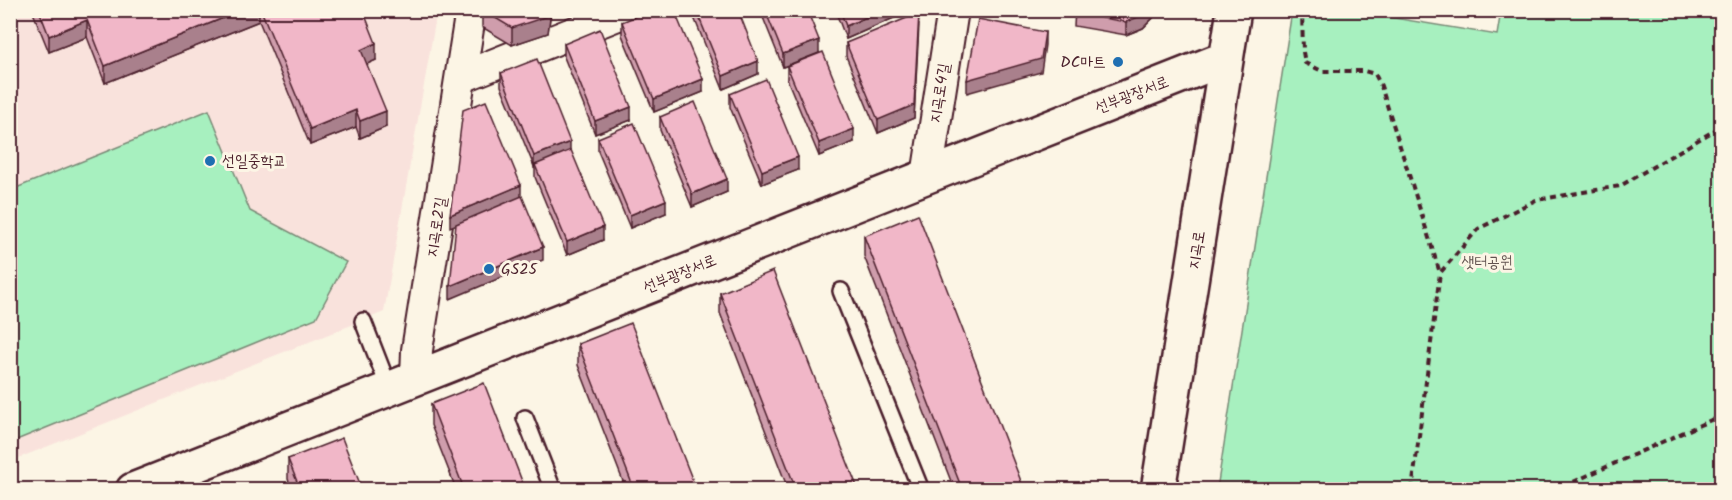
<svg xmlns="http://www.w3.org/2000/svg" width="1732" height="500" font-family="Kalam,'Poor Story',sans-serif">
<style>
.built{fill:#f9e2dc}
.green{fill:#a7f0bf;stroke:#788875;stroke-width:1.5}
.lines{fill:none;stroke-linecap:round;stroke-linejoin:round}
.lane-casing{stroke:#4a1f2b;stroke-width:20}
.street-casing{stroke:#4a1f2b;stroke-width:34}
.secondary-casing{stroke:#4a1f2b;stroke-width:38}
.path{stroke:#4a1f2b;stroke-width:4;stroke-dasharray:6 4.5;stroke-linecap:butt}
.lane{stroke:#fcf5e5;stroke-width:15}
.street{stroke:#fcf5e5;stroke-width:30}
.secondary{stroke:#fcf5e5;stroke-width:33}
.wall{fill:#cf9dac;stroke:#4a1f2b;stroke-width:1.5}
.shaded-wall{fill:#a9808c;stroke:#4a1f2b;stroke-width:1.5}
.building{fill:#f1b7c8;stroke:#4a1f2b;stroke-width:1.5}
.poi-dot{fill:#1f6fb2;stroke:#fcf5e5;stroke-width:2}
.labels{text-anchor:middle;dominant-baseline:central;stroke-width:6;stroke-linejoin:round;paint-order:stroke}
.poi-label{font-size:16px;fill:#4a1f2b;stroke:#fcf5e5;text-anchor:start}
.street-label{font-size:16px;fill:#4a1f2b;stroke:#fcf5e5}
.park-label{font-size:16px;fill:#615350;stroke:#fcf5e5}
</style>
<rect width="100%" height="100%" fill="#fcf5e5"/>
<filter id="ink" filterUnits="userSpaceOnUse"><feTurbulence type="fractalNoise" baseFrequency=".0167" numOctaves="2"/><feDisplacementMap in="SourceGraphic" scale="12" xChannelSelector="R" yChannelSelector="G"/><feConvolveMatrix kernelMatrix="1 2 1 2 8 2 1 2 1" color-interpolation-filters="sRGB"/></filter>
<g filter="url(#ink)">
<polygon class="built" points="11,11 437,11 384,312 11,461"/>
<g class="green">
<polygon points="1292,11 1352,11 1497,35 1501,11 1721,11 1721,489 1217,489"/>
<polygon points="209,110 250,211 346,262 316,318 14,441 10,432 11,190"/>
</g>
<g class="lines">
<defs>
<g id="lane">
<polyline points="841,291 921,490"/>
<polyline points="363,321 389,388"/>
<polyline points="525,418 553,490"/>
</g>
<g id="street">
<polyline points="462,77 630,10"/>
<polyline points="927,176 953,10"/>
<polyline points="416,378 417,350 471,10"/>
</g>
<g id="secondary">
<polyline points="133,490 1226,58"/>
<polyline points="1158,490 1234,10"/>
</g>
</defs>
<use href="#lane" class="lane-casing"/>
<use href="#street" class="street-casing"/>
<use href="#secondary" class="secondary-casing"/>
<g class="path">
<polyline points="1302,10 1303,52 1305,63 1322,71 1364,71 1375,74 1381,86 1440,273"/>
<polyline points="1412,490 1440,273 1478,229 1536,200 1620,186 1722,126"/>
<polyline points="1568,490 1571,483 1722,415"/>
</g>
<use href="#lane" class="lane"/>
<use href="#street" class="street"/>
<use href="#secondary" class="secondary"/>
</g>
<g class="wall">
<polygon points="32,10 352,10 376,60 366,64 386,127 360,138 356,127 310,145 259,21 105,83 87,37 49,52"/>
<polygon points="482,10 551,10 548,33 512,45 482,27"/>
<polygon points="691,10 738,10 758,74 723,89"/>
<polygon points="760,10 807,10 819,53 783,67"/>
<polygon points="835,10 912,10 846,39"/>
<polygon points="1075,10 1155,10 1153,18 1143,28 1126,35 1074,26"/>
<polygon points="622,22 703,92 654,112 622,35"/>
<polygon points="919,25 914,118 878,133 846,56 846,43"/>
<polygon points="564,44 631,120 595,134 564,57"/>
<polygon points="787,66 854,142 819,156 787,79"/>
<polygon points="501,73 570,150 603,240 567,255 535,177 535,169 501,86"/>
<polygon points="730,94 798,170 762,184 730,107"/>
<polygon points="660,117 727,192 692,207 660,130"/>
<polygon points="598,138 666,213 630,228 598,151"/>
<polygon points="864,236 1024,489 954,489 864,256"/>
<polygon points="720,293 858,489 788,489 720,313"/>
<polygon points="578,344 696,489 626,489 578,365"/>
<polygon points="431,404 525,489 456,489 431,425"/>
<polygon points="288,459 362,489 292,489 288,479"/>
</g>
<g class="shaded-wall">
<polygon points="243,10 259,10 259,21 105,83 105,66"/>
<polygon points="549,10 551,10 548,33 512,45 512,28"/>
<polygon points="882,10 912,10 846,39 846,26"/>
<polygon points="1148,10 1155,10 1153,18 1143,28 1126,35 1126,22"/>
<polygon points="919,13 914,118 878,133 878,120"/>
<polygon points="87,20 87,37 49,52 49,36"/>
<polygon points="1045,32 1045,45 1041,72 967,93 967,80"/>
<polygon points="819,40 819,53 783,67 783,54"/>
<polygon points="376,43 376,60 361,67 361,50"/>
<polygon points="758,61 758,74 723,89 723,76"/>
<polygon points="703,79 703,92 654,112 654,99"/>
<polygon points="631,107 631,120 595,134 595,121"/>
<polygon points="356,110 356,127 310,145 310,129"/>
<polygon points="386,111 386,127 360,138 360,121"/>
<polygon points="854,129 854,142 819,156 819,143"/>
<polygon points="570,142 570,154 535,165 534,169 534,156"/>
<polygon points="798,157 798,170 762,184 762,171"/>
<polygon points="727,179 727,192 692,207 692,194"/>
<polygon points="521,185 521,198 450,227 450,215"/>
<polygon points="666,200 666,213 630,228 630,215"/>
<polygon points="603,227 603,240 567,255 567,242"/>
<polygon points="543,247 543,260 450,299 450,286"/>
</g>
<g class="building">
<polygon points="39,10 243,10 105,66 87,20 49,36"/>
<polygon points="261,10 352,10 353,14 363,10 376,43 361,50 386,111 360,121 356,110 310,129"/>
<polygon points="482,10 549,10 548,16 512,28"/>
<polygon points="651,10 674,10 703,79 654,99 622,22"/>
<polygon points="696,10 738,10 758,61 723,76"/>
<polygon points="765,10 807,10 819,40 783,54"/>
<polygon points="840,10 882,10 846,26"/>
<polygon points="1075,10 1148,10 1143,15 1126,22 1074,13"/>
<polygon points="919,13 914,105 878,120 846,43"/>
<polygon points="978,19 1045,32 1041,59 967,80"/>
<polygon points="600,29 631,107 595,121 564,44"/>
<polygon points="823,52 854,129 819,143 787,66"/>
<polygon points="537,59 570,142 534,156 501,73"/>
<polygon points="766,79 798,157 762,171 730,94"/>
<polygon points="486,101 521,185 450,215 463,110"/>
<polygon points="695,102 727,179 692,194 660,117"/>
<polygon points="634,123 666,200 630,215 598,138"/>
<polygon points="571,150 603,227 567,242 535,165"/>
<polygon points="522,196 543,247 450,286 456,224"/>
<polygon points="918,214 1024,489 962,489 864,236"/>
<polygon points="773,271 858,489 796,489 720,293"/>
<polygon points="631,323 696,489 634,489 578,344"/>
<polygon points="484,383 525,489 464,489 431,404"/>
<polygon points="342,438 362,489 300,489 288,459"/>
</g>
</g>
<g class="poi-dot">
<circle cx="1118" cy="62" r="6"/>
<circle cx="210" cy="161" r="6"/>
<circle cx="489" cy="269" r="6"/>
</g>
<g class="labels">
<g class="poi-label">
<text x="1106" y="62" text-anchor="end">DC마트</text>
<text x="222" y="161">선일중학교</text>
<text x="501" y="269">GS25</text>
</g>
<g class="street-label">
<text transform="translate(940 93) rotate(-81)">지곡로4길</text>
<text transform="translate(1132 95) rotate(-21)">선부광장서로</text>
<text transform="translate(437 227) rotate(-81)">지곡로2길</text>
<text transform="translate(1197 250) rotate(-81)">지곡로</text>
<text transform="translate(680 274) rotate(-22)">선부광장서로</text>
</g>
<g class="park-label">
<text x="1487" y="262">샛터공원</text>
</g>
</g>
<rect width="1732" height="500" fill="none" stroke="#fcf5e5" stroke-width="36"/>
<rect x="18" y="18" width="1696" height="464" fill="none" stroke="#4a1f2b" stroke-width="2" filter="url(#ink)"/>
</svg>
